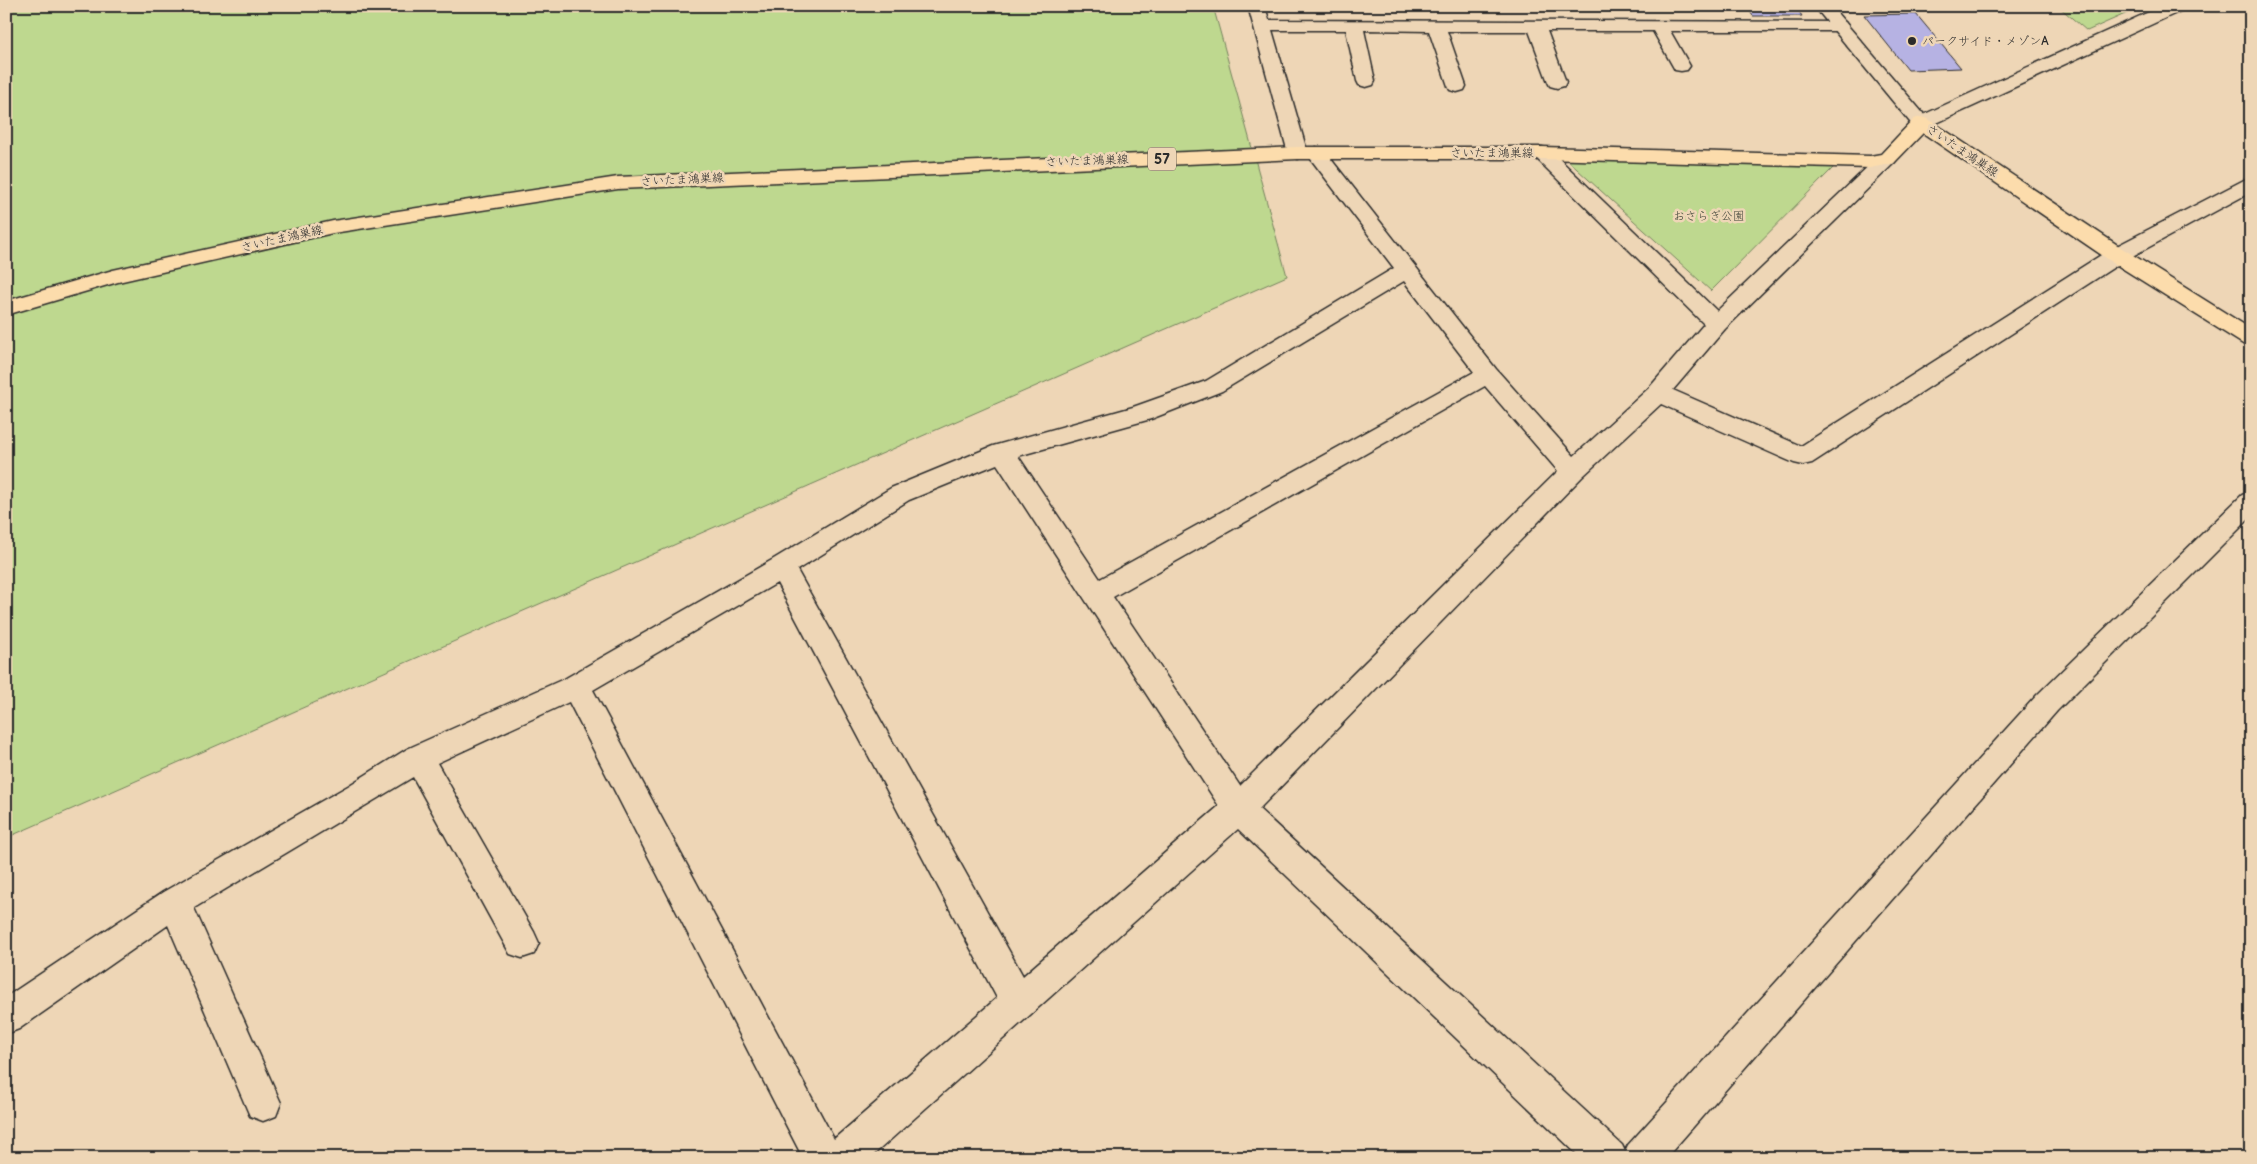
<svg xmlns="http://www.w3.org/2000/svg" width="2257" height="1164" font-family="'Balsamiq Sans','Klee One',sans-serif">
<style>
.green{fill:#bed88f;stroke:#74825d}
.building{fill:#b6b2e3;stroke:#2b2b2b}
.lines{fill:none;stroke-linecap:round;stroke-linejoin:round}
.street-casing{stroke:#2b2b2b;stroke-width:3}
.secondary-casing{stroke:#2b2b2b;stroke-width:3}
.primary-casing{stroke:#2b2b2b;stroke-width:3}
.street{fill:#eed6b6;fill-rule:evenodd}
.secondary{fill:#eed6b6;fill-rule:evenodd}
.primary{fill:#fcdcac;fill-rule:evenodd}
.poi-dot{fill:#2b2b2b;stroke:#eed6b6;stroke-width:2}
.labels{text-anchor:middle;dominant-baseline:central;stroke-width:5;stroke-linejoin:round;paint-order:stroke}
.far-poi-label{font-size:12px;fill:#2b2b2b;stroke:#eed6b6;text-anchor:start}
.far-street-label{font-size:12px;fill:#2b2b2b;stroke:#eed6b6}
.far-park-label{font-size:12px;fill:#41453a;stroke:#eed6b6}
.shield{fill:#eed6b6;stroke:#665e55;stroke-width:1}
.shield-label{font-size:14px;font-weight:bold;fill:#2b2b2b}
</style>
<rect width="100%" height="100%" fill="#eed6b6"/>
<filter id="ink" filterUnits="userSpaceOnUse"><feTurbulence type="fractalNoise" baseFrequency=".02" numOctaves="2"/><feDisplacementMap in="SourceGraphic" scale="10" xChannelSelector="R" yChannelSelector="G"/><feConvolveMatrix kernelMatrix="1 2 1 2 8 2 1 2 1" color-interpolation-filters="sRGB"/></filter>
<g filter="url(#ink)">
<g class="green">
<polygon points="6,6 1213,6 1287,276 6,838"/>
<polygon points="2058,6 2143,6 2087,31"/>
<polygon points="1566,159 1837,164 1711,291"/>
</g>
<g class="building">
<polygon points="1746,6 1795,6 1802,16 1753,16"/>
<polygon points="1916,14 1961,68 1908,70 1864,15"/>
</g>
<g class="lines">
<defs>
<g id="street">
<path d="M1248,6H1265L1269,20L1845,22L1848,26L1845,30L1839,31H1670L1690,66L1687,70L1681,71L1675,70L1653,31H1547L1566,82L1564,86L1557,88L1550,86L1548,82L1529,31H1447L1466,86L1464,90L1457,92L1450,90L1448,86L1429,31L1364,30L1375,81L1373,85L1366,87L1359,85L1357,81L1346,30H1272L1307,151L1316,147L1323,149L1496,369L1574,456L1649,388L1704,324L1535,157L1532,153L1535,149L1542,147L1549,149L1717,311L1880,155L1887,153L1894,155L1897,159L1894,163L1725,329L1673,390L1801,446L2109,250L2244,180L2251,178V192L2125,260L1812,463L1803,465L1794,463L1661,404L1582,477L1259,809L1622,1145L1628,1158H1581L1238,829L870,1158H803L569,702L437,763L534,932L539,943L534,954L522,958L510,954L413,777L194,908L281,1103L276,1116L263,1121L250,1116L168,925L19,1029L6,1034V997L163,892L348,786L407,749L566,678L772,560L891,488L993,446L1133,407L1206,381L1394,268L1307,154L1305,157L1298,159L1291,157L1288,153ZM1404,281L1474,372L1100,579L1018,456L1151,419L1222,391ZM1485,386L1558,471L1240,786L1113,597ZM997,464L1219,806L1023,976L797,570L909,500ZM777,583L997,998L834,1139L593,690Z"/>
<polygon points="2162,6 2185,6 2183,10 1928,127 1921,129 1914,127 1911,123 1914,119"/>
</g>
<g id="secondary">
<polygon points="1814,6 1831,6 1928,119 1931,123 1928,127 1921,129 1914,127"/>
<polygon points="2251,492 2251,517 2057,711 1666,1158 1622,1158 1628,1145 2037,695 2242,495"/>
</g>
<polygon id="primary" points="1921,117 1928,119 2125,250 2251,329 2251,346 2243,344 2109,260 1923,133 1894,163 1870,168 1542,159 1298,159 618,189 333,233 118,282 6,315 6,301 113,270 333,221 618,177 1298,147 1542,147 1870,156 1881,154 1914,119"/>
</defs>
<use href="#street" class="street-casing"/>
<use href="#secondary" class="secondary-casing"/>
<use href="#primary" class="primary-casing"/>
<use href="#street" class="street"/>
<use href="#secondary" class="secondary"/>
<use href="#primary" class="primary"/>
</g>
</g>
<circle class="poi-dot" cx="1912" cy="41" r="5"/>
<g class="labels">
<g class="far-poi-label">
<text x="1922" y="41">パークサイド・メゾンA</text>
</g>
<g class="far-street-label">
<text transform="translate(1962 151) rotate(34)">さいたま鴻巣線</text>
<text x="1492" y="153">さいたま鴻巣線</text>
<text transform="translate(1087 161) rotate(-2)">さいたま鴻巣線</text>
<text transform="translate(682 180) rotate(-3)">さいたま鴻巣線</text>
<text transform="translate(282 239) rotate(-13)">さいたま鴻巣線</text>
</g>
<g class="far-park-label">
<text x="1709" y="216">おさらぎ公園</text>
</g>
<rect class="shield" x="1148" y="147.5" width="28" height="23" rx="4"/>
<g class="shield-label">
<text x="1162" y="159">57</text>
</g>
</g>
<rect width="2257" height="1164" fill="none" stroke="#eed6b6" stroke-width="25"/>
<rect x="12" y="12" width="2232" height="1139" fill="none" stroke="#2b2b2b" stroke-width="2" filter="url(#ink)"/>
</svg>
